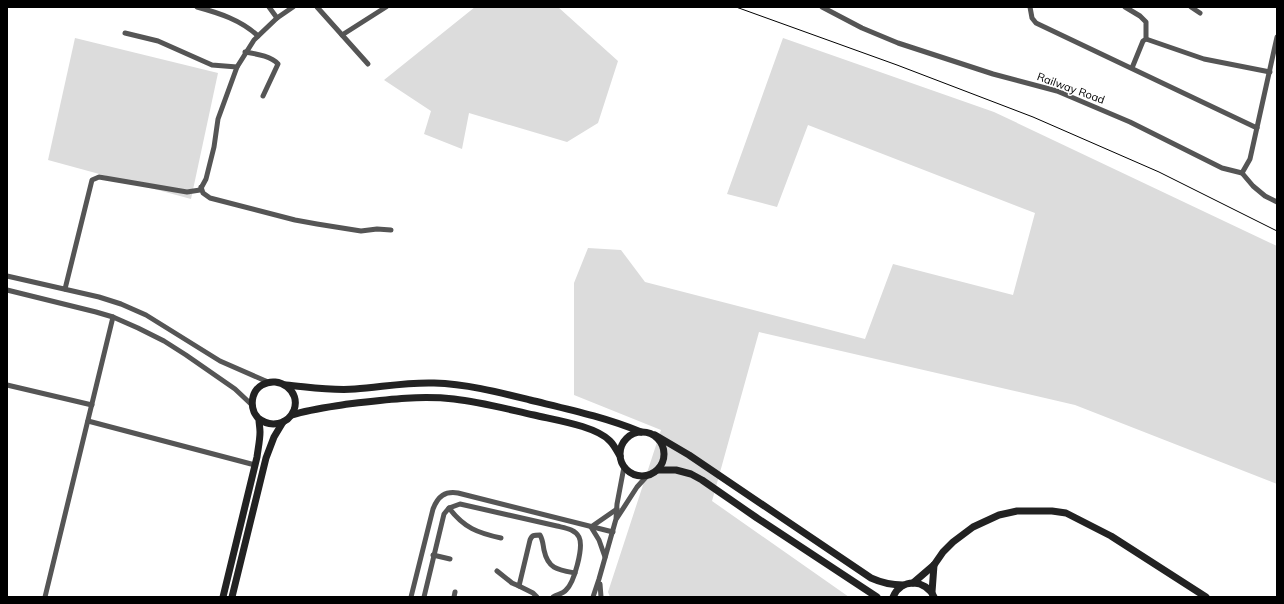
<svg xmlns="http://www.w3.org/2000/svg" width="1284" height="604" font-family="Mulish,sans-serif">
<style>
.green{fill:#dcdcdc}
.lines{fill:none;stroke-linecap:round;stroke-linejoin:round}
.street{stroke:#555;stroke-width:5}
.secondary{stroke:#222;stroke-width:7}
.tram{stroke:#000;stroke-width:1}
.labels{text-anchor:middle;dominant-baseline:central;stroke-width:3;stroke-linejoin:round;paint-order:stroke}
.street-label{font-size:11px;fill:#000;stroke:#fff}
</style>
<rect width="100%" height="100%" fill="#fff"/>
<g class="green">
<polygon points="475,7 558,7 618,61 598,123 567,142 469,113 462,149 424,134 431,111 384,80"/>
<polygon points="75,38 218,73 191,199 48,160"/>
<polygon points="783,38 994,112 1277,246 1277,484 1075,405 759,332 712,501 849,597 610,597 608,592 661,430 574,395 574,283 588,248 621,250 645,282 865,339 893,264 1013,295 1035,213 808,125 777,207 727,194"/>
</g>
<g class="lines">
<g class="street">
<path d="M197,7C219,13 241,20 258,36"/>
<polyline points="269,7 277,18"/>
<polyline points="317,7 368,64"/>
<polyline points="822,7 862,28 898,43 993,74 1057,91 1130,122 1222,168 1242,173 1253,186 1265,196 1277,202"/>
<polyline points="1030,7 1032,18 1036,23 1257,128"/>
<polyline points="1125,7 1140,16 1146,22 1146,39 1143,41 1132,68"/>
<polyline points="1191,7 1200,13"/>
<polyline points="125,33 158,41 212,65 237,67"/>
<polyline points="342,35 386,7"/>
<polyline points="1146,39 1204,59 1270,72"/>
<path d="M245,52C256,54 271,56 278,64L263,96"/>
<polyline points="1242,173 1250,159 1277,37"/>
<polyline points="201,187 203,193 210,198 295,220 317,224 361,231 377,229 391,230"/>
<polyline points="7,276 99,297 121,304 146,315 220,361 268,382"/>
<polyline points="65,289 92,180 99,177 187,192 200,190 206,179 214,147 218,119 237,67 254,40 277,18 293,7"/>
<polyline points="7,290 96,312 113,317 138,328 164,341 186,355 235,389 252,405"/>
<polyline points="7,385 92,405"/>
<polyline points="88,421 255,465"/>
<path d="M449,508C464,528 478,533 501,538"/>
<polyline points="617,518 637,487 647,476"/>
<polyline points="433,555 450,559"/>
<polyline points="605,557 599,540 591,527 617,509"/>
<path d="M497,571L512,583L519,586L530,540C532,535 534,535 540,535C543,540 543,545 544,550C548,569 558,570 575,573"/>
<polyline points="600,584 601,597"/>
<polyline points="519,586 533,593 537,597"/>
<polyline points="45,597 113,317"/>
<path d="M411,597L433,509C438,496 445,491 458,493L613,532"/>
<path d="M424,597L444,514L449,508L460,504L557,526C565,528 575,529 579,537C584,547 574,583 566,590C563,594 557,594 553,597"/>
<polyline points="454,597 455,592"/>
<polyline points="593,597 599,579 616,519 617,504 624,467"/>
</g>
<g class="secondary">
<path d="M286,385C309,387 332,391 355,389C382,387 407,382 434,383C467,384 498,392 530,400C567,409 605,417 641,432"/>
<path d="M292,415C310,409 329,407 348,404C383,400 418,395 454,399C481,402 507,409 534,415C555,420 596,426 610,441C614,445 617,451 620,456"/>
<circle cx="642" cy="454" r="22"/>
<path d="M655,435L689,455L871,578C882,583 891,585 903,585"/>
<polyline points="658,470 676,470 691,474 702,480 757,518 877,597"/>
<polyline points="913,583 934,565 943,552 953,542 973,527 999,515 1017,511 1052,511 1066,513 1111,536 1206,597"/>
<polyline points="932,592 934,565"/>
<path d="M223,597L257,457C258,449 260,440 260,432C260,428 259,423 259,420C258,417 255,415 254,412C250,402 253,390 262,385C279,375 301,391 294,410C288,425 270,428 258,418"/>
<polyline points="232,597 266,458 274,437 283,422"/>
<path d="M893,597C901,578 926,579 934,597"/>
</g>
<polyline class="tram" points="736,7 897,65 1033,117 1159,172 1277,231"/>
</g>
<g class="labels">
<g class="street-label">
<text transform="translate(1071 88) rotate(20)">Railway Road</text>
</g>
</g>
<rect width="1284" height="604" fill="none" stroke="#000000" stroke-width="16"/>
</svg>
